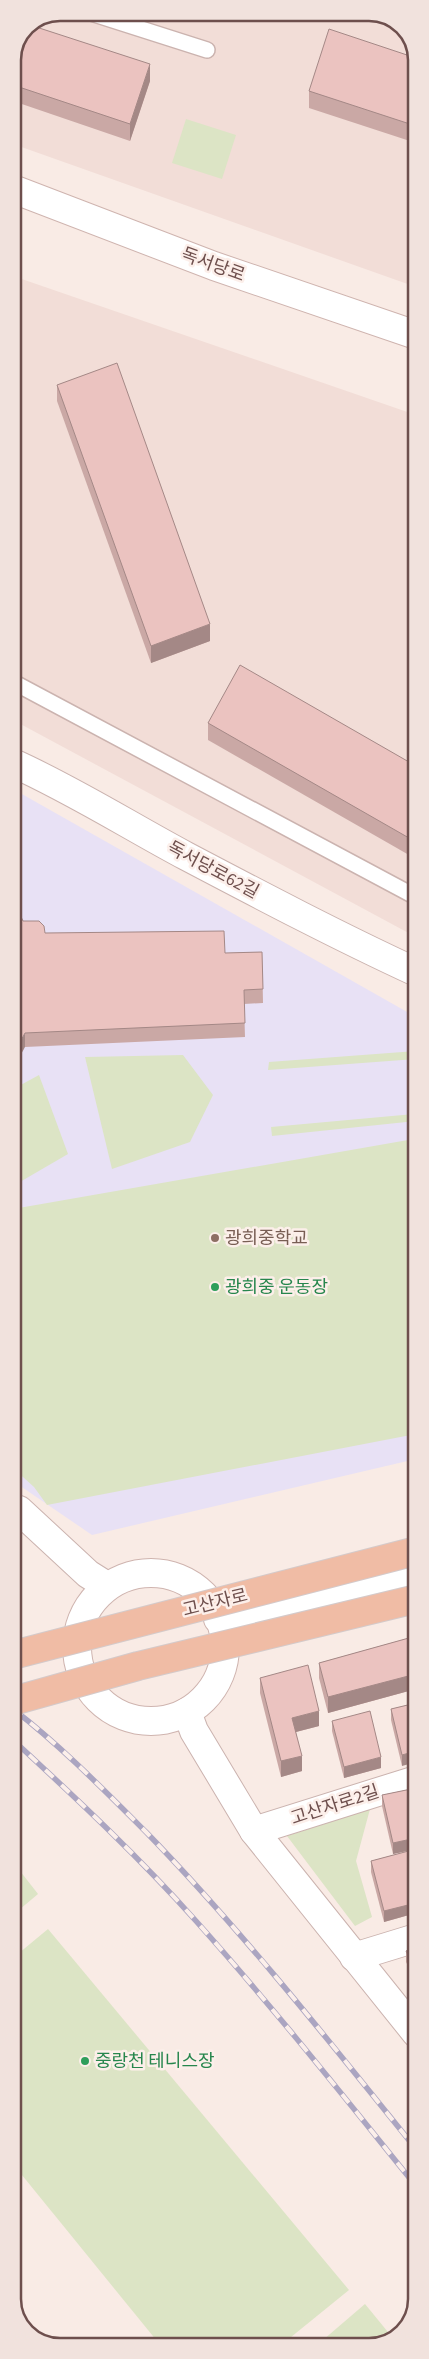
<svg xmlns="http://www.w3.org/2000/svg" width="429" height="2359" font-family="'Source Sans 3','Noto Sans KR',sans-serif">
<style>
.residential{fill:#f2ddd7}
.education{fill:#e8e1f5}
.green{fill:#dce4c5}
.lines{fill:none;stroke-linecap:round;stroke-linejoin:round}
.service-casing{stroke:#cbb3af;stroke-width:18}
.minor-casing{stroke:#cbb3af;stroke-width:30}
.secondary-casing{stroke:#cfb4af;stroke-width:30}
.service{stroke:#fff;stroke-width:15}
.minor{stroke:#fff;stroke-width:28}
.secondary{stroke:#fff;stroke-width:28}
.rail-casing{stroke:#aba5c1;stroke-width:5.5}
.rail{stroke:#fcefea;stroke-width:4;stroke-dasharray:11;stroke-linecap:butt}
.primary-bridge-casing{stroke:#d4caca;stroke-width:30;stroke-linecap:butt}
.primary-bridge{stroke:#f0bca5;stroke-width:28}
.wall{fill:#caa8a5}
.shaded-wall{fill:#a48886}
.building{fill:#ebc3c0;stroke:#a48886}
.education-dot{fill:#8d6e63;stroke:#fcefea;stroke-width:2}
.leisure-dot{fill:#2e9e5b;stroke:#fcefea;stroke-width:2}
.labels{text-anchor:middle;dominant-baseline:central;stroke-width:5;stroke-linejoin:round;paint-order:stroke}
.street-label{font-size:18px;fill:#6e4f4d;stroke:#fcefea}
.education-label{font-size:18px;fill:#785e54;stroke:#fcefea;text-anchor:start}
.leisure-label{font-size:18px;fill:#27864d;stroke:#fcefea;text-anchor:start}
.rim{fill:none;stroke:#6e4f4d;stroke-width:2.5}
</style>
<rect width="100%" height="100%" fill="#f9ebe5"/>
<g class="residential">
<polygon points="60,13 375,13 402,26 416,53 416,287 13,144 13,60 27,26"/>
<polygon points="13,276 416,415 416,937 13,720"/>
</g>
<polygon class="education" points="13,789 416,1017 416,1459 92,1535 13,1481"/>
<g class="green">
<polygon points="186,119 236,135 222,179 172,163"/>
<polygon points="416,1051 416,1059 268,1070 269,1062"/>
<polygon points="183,1055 213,1095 190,1142 112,1169 85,1057"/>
<polygon points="39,1075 68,1154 13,1186 13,1094 17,1087"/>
<polygon points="414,1114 416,1121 272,1136 271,1127"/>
<polygon points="408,1140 416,1190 416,1434 47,1505 34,1487 13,1468 13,1209"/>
<polygon points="370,1809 356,1861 372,1917 355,1926 287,1836"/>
<polygon points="13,1862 38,1894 13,1915"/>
<polygon points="48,1929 349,2290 280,2346 161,2346 13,2164 13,1958"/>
<polygon points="365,2304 392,2337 376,2346 316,2346"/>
</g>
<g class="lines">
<defs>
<g id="service">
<polyline points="91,13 207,50"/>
<polyline points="13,682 416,897"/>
</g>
<g id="minor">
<path d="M13,763C73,790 128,825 186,856C262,896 338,936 416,972"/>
<polyline points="13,1508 19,1510 88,1574 107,1586"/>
<polyline points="187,1712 194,1731 254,1831 416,2033"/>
<polyline points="254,1831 416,1780"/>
<polyline points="354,1957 416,1938"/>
</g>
<g id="secondary">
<polyline points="13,189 214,266 416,335"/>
<circle cx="151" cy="1647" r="74"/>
<polyline points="218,1619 416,1572"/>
</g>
</defs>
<use href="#service" class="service-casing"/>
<use href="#minor" class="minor-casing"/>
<use href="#secondary" class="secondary-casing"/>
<use href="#service" class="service"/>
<use href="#minor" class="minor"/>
<use href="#secondary" class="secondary"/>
<defs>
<g id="rail">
<path d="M13,1709C61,1746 103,1789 146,1832C243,1932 329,2041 416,2149"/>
<path d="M13,1740C76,1798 139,1857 196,1921C273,2007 344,2097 416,2186"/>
</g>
</defs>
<use href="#rail" class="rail-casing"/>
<use href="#rail" class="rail"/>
<defs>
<g id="primary-bridge">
<polyline points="13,1655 416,1551"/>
<polyline points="13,1701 138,1666 416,1599"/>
</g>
</defs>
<use href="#primary-bridge" class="primary-bridge-casing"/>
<use href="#primary-bridge" class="primary-bridge"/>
</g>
<g class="wall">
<polygon points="416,58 416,143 309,108 309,91"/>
<polygon points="12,60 150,81 130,141 13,101"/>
<polygon points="57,385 210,641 151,663 57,401"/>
<polygon points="416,481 416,510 411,508 411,491"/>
<polygon points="208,723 416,766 416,859 208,740"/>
<polygon points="23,921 45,933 225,953 262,952 263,1003 244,1004 245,1037 25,1047"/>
<polygon points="416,1636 416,1689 328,1713 319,1678 319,1663"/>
<polygon points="260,1678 319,1726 296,1732 302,1771 281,1777 260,1693"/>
<polygon points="416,1703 402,1766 391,1720 391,1709"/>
<polygon points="332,1721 381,1768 344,1778 332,1731"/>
<polygon points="416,1788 416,1849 393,1854 382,1806 382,1795"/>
<polygon points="416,1849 416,1913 384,1922 371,1872 371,1861"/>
<polygon points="416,1946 416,1982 406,1962 406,1951"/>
</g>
<g class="shaded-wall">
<polygon points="150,64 150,81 130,141 130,124"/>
<polygon points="16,409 16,426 13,427 13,410"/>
<polygon points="210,624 210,641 151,663 151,646"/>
<polygon points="25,1033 25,1047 13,1069 13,1055"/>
<polygon points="416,1674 416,1689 328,1713 328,1697"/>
<polygon points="319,1711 319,1726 292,1733 292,1718"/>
<polygon points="416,1751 416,1762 402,1766 402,1755"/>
<polygon points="302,1756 302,1771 281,1777 281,1761"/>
<polygon points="381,1757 381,1768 344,1778 344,1767"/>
<polygon points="416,1838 416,1849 393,1854 393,1843"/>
<polygon points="416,1903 416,1913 384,1922 384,1911"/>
</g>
<g class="building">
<polygon points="30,25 150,64 130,124 13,85 12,60 27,26"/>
<polygon points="329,29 416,58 416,126 309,91"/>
<polygon points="117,363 210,624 151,646 57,385"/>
<polygon points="13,399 16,409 13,410"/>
<polygon points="416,481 416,494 411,491"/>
<polygon points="240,665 416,766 416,842 208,723"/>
<polygon points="13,900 23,921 39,921 44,926 45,933 224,931 225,953 262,952 263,989 244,990 245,1023 25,1033 13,1055"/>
<polygon points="416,1636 416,1674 328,1697 319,1663"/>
<polygon points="308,1665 319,1711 292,1718 302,1756 281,1761 260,1678"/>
<polygon points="416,1703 416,1751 402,1755 391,1709"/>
<polygon points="370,1711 381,1757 344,1767 332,1721"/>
<polygon points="416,1788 416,1838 393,1843 382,1795"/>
<polygon points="416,1849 416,1903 384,1911 371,1861"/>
<polygon points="416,1946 416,1971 406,1951"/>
</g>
<circle class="education-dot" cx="215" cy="1238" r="5"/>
<g class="leisure-dot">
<circle cx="215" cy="1287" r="5"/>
<circle cx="85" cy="2061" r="5"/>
</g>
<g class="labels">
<g class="street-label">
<text transform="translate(213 265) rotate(20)">독서당로</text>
<text transform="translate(213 870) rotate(28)">독서당로62길</text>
<text transform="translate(215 1603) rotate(-14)">고산자로</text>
<text transform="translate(335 1805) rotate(-18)">고산자로2길</text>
</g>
<g class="education-label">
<text x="225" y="1238">광희중학교</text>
</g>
<g class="leisure-label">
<text x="225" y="1287">광희중 운동장</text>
<text x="95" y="2061">중랑천 테니스장</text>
</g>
</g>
<path d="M0 0H429V2359H0ZM60 21H369A39 39 0 0 1 408 60V2299A39 39 0 0 1 369 2338H60A39 39 0 0 1 21 2299V60A39 39 0 0 1 60 21Z" fill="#f1e2dd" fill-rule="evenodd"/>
<path class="rim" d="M60 21H369A39 39 0 0 1 408 60V2299A39 39 0 0 1 369 2338H60A39 39 0 0 1 21 2299V60A39 39 0 0 1 60 21Z"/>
</svg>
